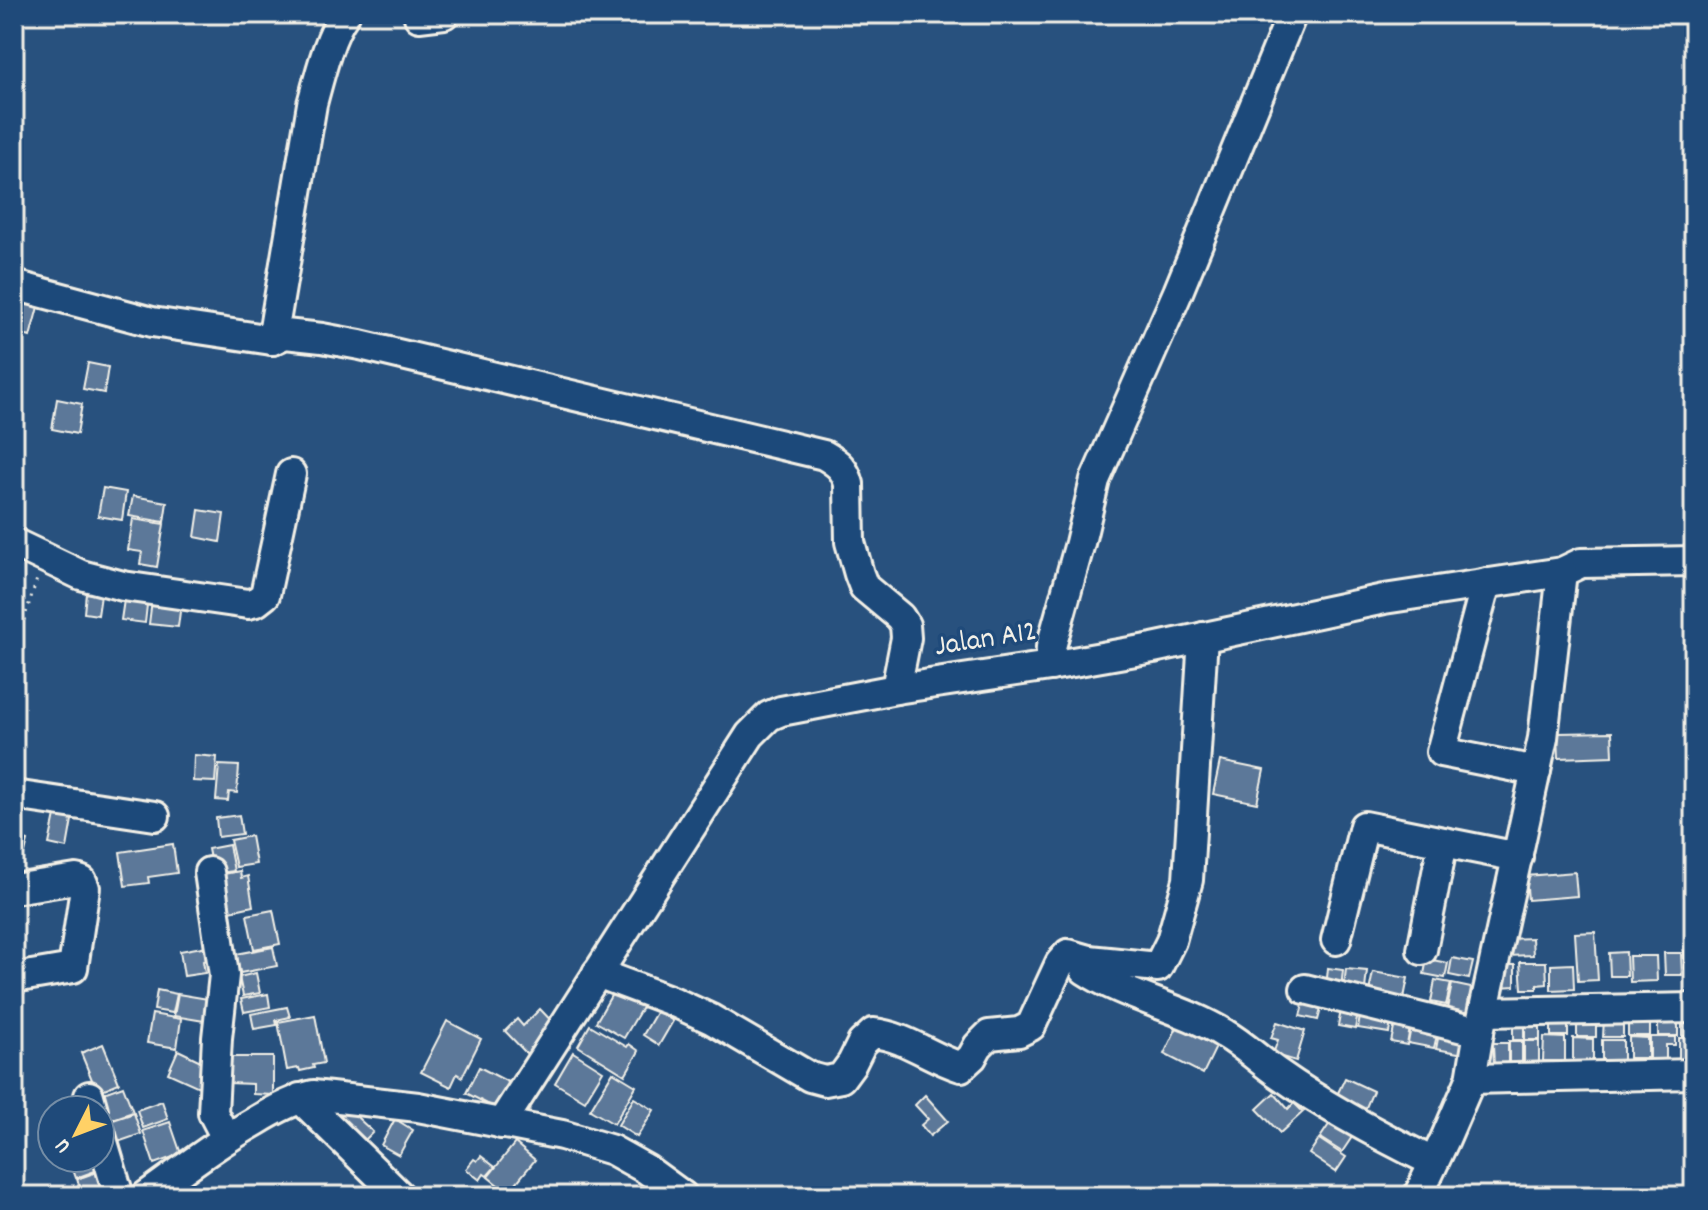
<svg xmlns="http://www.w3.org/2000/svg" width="1708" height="1210" font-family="Dekko,sans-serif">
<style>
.building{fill:#5b7899;stroke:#f4f1e8;stroke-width:2}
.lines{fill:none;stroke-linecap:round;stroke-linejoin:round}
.minor-casing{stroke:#f4f1e8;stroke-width:34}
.path{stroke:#f4f1e8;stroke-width:3;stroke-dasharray:2 6;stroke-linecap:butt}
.minor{stroke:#1f4a7a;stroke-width:28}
.labels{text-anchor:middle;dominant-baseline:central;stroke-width:7;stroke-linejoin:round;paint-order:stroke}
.street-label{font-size:30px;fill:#f4f1e8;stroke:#1f4a7a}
</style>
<rect width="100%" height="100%" fill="#28517e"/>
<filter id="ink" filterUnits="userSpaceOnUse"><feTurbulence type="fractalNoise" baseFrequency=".0125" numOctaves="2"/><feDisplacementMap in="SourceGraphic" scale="16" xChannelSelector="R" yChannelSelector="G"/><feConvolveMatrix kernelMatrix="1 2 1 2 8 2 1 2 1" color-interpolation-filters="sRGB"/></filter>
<g filter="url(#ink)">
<g class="building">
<polygon points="14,299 38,307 30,337 14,332"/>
<polygon points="88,363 108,367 104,393 83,389"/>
<polygon points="57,399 82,404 77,434 52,429"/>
<polygon points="103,488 126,492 122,520 98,516"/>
<polygon points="133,496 167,502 164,522 129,516"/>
<polygon points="199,510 224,514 220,542 195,537"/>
<polygon points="133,519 164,524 157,567 140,564 142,552 128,550"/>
<polygon points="86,593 101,595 98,615 84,613"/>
<polygon points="125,593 148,596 145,623 121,620"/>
<polygon points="152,600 181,604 178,627 149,624"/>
<polygon points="1612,732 1613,756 1559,758 1558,733"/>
<polygon points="194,755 217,757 215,782 193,781"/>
<polygon points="1220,761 1264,770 1257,803 1213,794"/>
<polygon points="219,765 239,766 237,793 229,792 228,801 216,800"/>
<polygon points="14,809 24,811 18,838 28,841 25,853 14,850"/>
<polygon points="56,811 73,814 67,848 49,844"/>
<polygon points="239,815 242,834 218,837 216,818"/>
<polygon points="251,836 256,864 236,867 230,840"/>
<polygon points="173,844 177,873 148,877 149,883 125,886 120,852"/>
<polygon points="229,845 234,871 213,874 208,849"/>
<polygon points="240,871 241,878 248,876 253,906 230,911 227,894 221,895 218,875"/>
<polygon points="1575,872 1577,896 1528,900 1526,876"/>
<polygon points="273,910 280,944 254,949 247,915"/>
<polygon points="1595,932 1598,980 1578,981 1575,933"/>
<polygon points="1532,938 1533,955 1506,956 1505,939"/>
<polygon points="213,945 215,959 203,961 205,973 184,976 180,951"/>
<polygon points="273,947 277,966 240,973 236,954"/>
<polygon points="1684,951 1694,951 1694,969 1685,969"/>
<polygon points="1626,952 1627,976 1610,976 1609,953"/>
<polygon points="1664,953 1681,953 1682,975 1665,975"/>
<polygon points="1629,956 1656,956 1657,981 1630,982"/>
<polygon points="1452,958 1473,962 1469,979 1449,975"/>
<polygon points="1427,959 1448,963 1445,978 1424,974"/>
<polygon points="1520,962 1546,962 1547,984 1537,985 1537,989 1522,989"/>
<polygon points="1573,964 1574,989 1551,990 1551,965"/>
<polygon points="1498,965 1515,965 1515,986 1499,987"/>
<polygon points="1328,968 1343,970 1341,989 1326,988"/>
<polygon points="1346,969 1367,971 1364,998 1343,995"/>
<polygon points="1373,972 1408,978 1404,998 1369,992"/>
<polygon points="256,973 260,993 243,996 239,977"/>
<polygon points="1435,980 1451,983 1446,1005 1431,1002"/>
<polygon points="1452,984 1471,988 1466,1013 1447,1009"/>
<polygon points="616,987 644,1004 624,1038 596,1022"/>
<polygon points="157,990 177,994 173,1013 154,1010"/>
<polygon points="178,994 214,1000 210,1022 174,1016"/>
<polygon points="268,994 270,1007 244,1012 241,999"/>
<polygon points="1304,1001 1322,1005 1318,1020 1300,1016"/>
<polygon points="287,1007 290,1017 276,1020 277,1025 254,1029 251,1014"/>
<polygon points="540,1009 558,1028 529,1056 505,1031 517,1019 523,1026"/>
<polygon points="1341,1010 1358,1013 1355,1029 1338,1026"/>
<polygon points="657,1011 673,1021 659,1045 643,1035"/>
<polygon points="1361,1011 1392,1017 1389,1033 1358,1028"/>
<rect x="1682" y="1013" width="12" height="23"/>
<polygon points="152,1014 181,1019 177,1048 147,1043"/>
<polygon points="315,1015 324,1063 313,1065 314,1068 300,1071 299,1068 287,1070 278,1022"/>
<rect x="1577" y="1015" width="19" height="22"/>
<rect x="1628" y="1017" width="22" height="19"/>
<rect x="1658" y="1017" width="20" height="19"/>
<rect x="1513" y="1018" width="11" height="22"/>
<rect x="1525" y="1018" width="15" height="22"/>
<polygon points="1551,1018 1568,1019 1568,1036 1551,1036"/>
<polygon points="1604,1018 1623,1018 1623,1037 1603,1037"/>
<polygon points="1396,1019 1411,1022 1407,1045 1391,1042"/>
<polygon points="447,1021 481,1039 462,1077 457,1074 451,1087 421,1072"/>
<polygon points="1277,1022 1305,1031 1296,1061 1273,1054 1278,1040 1271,1038"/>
<polygon points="1412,1022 1437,1035 1434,1048 1408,1043"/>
<polygon points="590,1025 627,1047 629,1044 639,1051 625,1075 578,1046"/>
<polygon points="1178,1025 1217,1045 1203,1074 1164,1054"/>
<polygon points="1440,1028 1468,1033 1464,1054 1436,1049"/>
<polygon points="1544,1037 1565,1038 1565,1061 1543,1061"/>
<polygon points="1629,1037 1648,1038 1648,1058 1629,1058"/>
<polygon points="1650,1037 1675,1037 1675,1045 1666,1045 1666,1062 1650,1062"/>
<polygon points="1573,1038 1593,1039 1593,1062 1573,1062"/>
<rect x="1679" y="1038" width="15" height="22"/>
<rect x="1602" y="1040" width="21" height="21"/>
<rect x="1509" y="1041" width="13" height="27"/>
<rect x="1524" y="1041" width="15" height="25"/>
<polygon points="1493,1043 1508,1043 1508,1067 1494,1067"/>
<polygon points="103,1044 119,1083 97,1092 81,1053"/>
<polygon points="178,1050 209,1065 199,1087 168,1073"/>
<polygon points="573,1052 603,1071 585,1101 555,1083"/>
<polygon points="229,1057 273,1057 273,1095 253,1094 253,1084 229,1083"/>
<polygon points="479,1067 516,1086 503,1112 466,1093"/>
<polygon points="613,1072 636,1086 614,1124 590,1110"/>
<polygon points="1345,1078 1373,1091 1365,1110 1336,1097"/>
<polygon points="123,1086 133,1112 104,1122 95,1096"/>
<polygon points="1274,1093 1288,1109 1294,1103 1303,1112 1280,1133 1257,1109"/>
<polygon points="925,1095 948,1121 930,1136 921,1125 928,1119 915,1105"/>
<polygon points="634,1098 654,1110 637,1137 618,1125"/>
<polygon points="162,1101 168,1119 143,1128 137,1110"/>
<polygon points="344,1105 373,1132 359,1146 330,1119"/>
<polygon points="134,1113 141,1134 112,1144 104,1123"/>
<polygon points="395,1119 413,1130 399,1155 381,1145"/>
<polygon points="1332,1120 1354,1134 1342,1152 1320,1138"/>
<polygon points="170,1122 181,1154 154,1164 143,1131"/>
<polygon points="1319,1139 1346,1157 1336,1172 1309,1154"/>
<polygon points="515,1143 535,1160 508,1193 488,1177"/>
<polygon points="481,1156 495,1167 487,1176 484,1174 480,1180 466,1169 474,1159 477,1161"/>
<polygon points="69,1158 100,1158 106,1167 76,1178"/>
<polygon points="105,1169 107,1196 83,1196 77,1179"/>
</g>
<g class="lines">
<defs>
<g id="minor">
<polyline points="419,17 444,14"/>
<path d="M14,285L152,322L272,340L285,334L322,338L360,345L824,455C838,463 845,469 849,484L850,542L859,574L864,587L900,617L905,625L906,638L896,689"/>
<path d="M272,340L312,104C319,78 329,35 345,14"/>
<polyline points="14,543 81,575 123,586 248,604 256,602 265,595 291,474"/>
<polyline points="1486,583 1441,752 1536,771"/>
<polyline points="1050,666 1051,647 1080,543 1095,480 1178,292 1292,14"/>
<polyline points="14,795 155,816"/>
<polyline points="209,872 224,975 217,1038 213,1113 226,1138"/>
<polyline points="14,889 76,879 82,881 85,888 73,968 14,978"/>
<polyline points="1336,940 1364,826 1518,857"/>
<polyline points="1422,950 1443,842"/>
<path d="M1089,960L1084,963L1085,970C1128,998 1181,1007 1225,1034C1244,1045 1260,1061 1279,1074C1327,1108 1380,1136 1433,1162"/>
<path d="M597,973L672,1001L711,1019L810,1077L825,1081L841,1078L852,1063L862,1043L873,1033C905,1036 931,1058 961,1067L972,1057L978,1046L989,1035L1019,1032L1031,1026L1060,963L1068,954L1089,960L1158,967L1171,941L1188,880L1203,637"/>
<polyline points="1305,989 1479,1032"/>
<polyline points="1484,1012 1694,1008"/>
<polyline points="1471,1079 1694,1074"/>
<polyline points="89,1096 93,1110"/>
<polyline points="300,1098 400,1196"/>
<polyline points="501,1124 750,735 769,716 781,711 896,689 1050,666 1153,648 1384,599 1562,572 1581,563 1694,561"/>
<polyline points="100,1132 119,1196"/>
<path d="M146,1196C182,1170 217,1143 256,1121C274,1110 292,1100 313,1095L418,1107L562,1135L612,1150L646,1169L683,1196"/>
<polyline points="1418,1196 1445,1139 1471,1079 1479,1032 1543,738 1562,572"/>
</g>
</defs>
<use href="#minor" class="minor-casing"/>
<polyline class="path" points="14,651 37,579"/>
<use href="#minor" class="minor"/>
</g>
</g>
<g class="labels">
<g class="street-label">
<text transform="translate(986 641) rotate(-9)">Jalan A12</text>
</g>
</g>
<rect width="1708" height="1210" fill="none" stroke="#1f4a7a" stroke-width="48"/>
<rect x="24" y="24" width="1660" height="1162" fill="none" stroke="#f4f1e8" stroke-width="3" filter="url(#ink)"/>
<g transform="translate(76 1134) rotate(228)"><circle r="38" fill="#1f4a7a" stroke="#748da6" stroke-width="2"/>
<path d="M0-6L14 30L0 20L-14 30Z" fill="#ffd166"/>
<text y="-12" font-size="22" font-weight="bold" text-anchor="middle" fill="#f4f1e8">U</text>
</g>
</svg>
